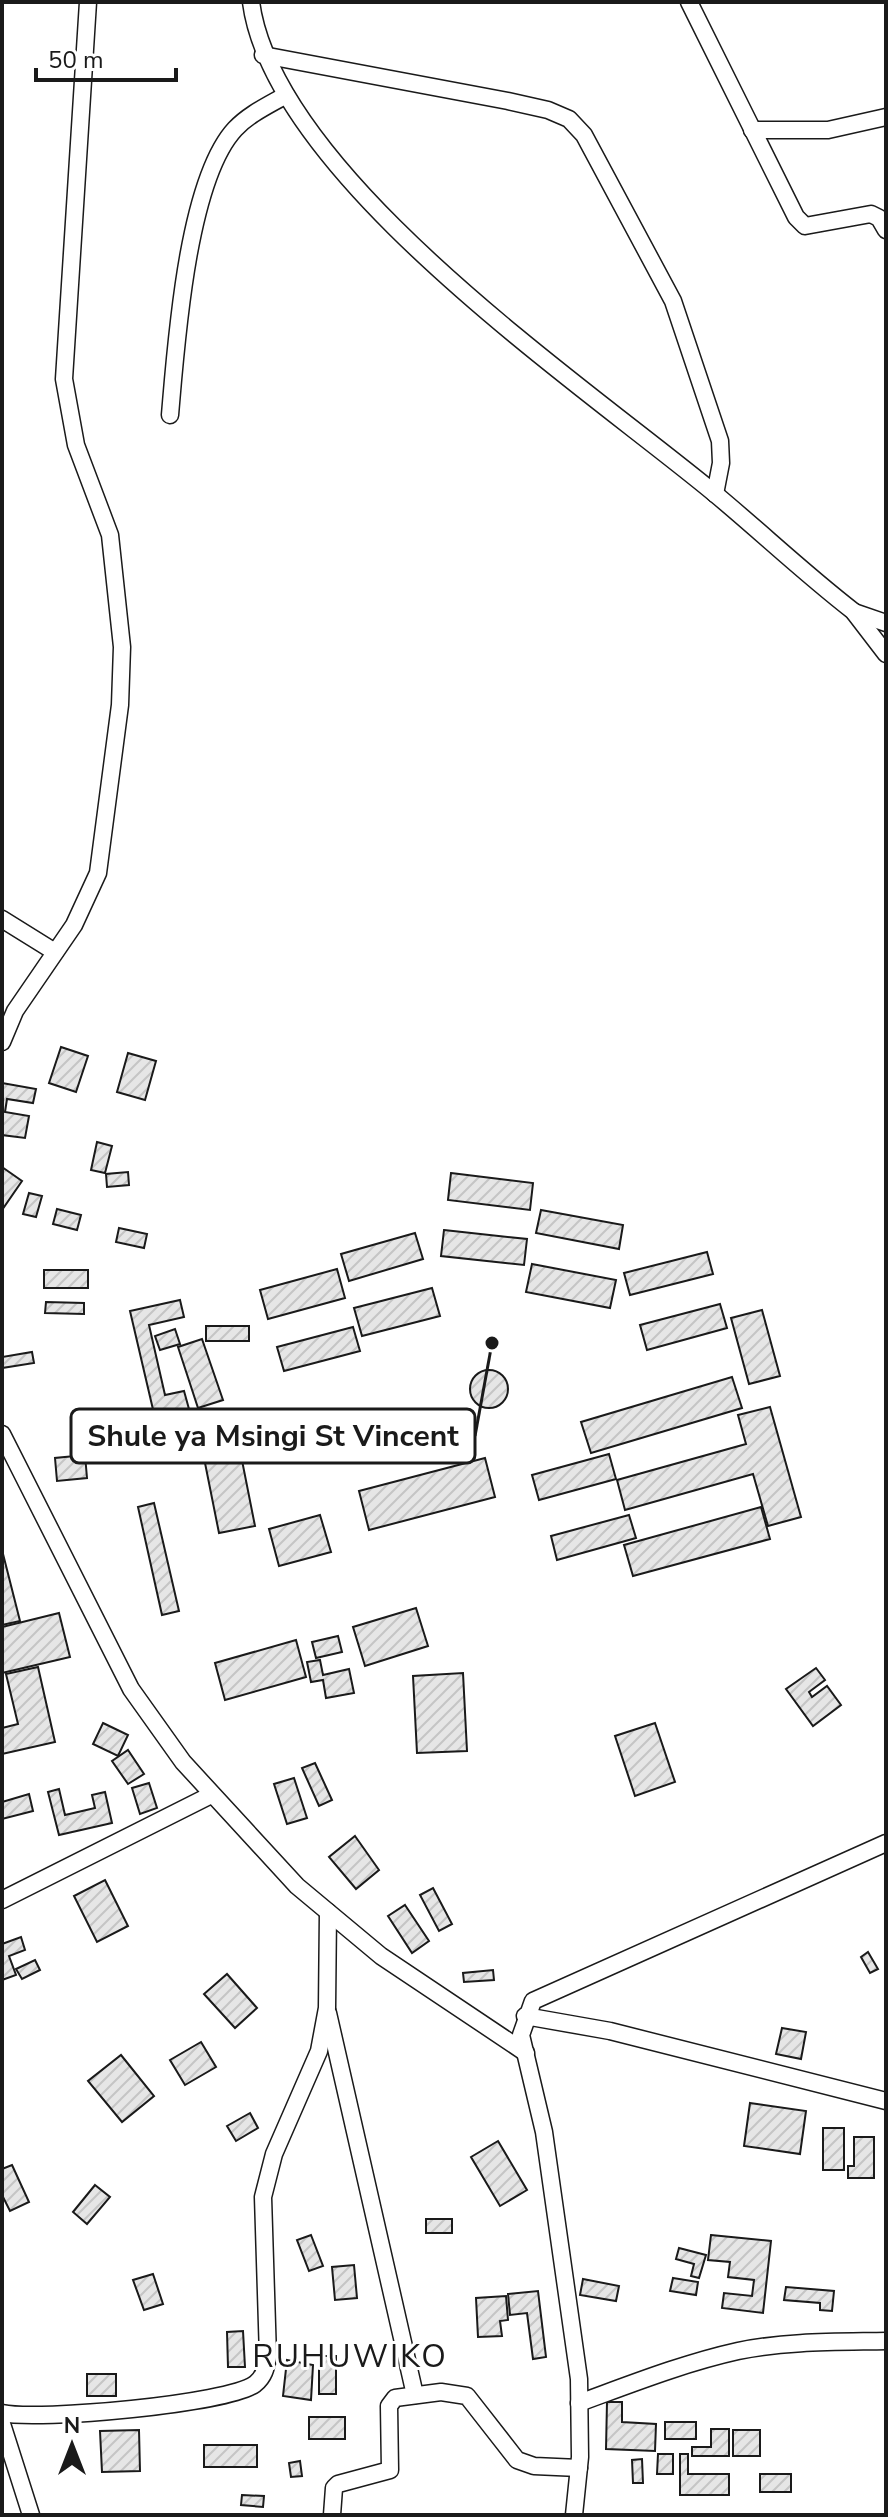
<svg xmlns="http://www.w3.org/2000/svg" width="888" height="2517" font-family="'Nunito Sans',sans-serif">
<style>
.building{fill:url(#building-hatch);stroke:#1a1a1a;stroke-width:2}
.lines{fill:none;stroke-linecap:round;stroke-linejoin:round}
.minor-casing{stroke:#1a1a1a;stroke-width:19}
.minor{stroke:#fff;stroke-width:16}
.labels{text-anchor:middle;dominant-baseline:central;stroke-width:6;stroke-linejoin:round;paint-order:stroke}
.quarter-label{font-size:32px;letter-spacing:2px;fill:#1a1a1a;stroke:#fff}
.leader{fill:none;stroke:#1a1a1a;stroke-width:3}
.callout-dot{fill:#1a1a1a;stroke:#fff;stroke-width:3}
.callout{fill:#fff;stroke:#1a1a1a;stroke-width:3}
.callout-label{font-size:30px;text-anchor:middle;font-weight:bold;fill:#1a1a1a}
</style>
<defs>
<pattern id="building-hatch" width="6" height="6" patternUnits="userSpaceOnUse" patternTransform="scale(2)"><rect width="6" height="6" fill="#e6e6e6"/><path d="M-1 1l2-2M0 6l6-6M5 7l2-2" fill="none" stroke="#c5c5c5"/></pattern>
</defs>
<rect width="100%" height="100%" fill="#fff"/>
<g class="building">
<polygon points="61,1047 88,1056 76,1092 49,1083"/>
<polygon points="128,1053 156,1061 145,1100 117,1092"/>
<polygon points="2,1083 36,1089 33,1103 7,1099 5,1112 29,1116 25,1138 2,1135"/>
<polygon points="97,1142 112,1146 105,1173 91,1170"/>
<polygon points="2,1167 22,1181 2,1210"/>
<polygon points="128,1172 129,1185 107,1187 106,1174"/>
<polygon points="451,1173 533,1183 530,1210 448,1200"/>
<polygon points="29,1193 42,1196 36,1217 23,1214"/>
<polygon points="57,1209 81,1215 77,1230 53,1224"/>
<polygon points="541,1210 623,1225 619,1249 536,1233"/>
<polygon points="119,1228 147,1234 144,1248 116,1242"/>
<polygon points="444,1230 527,1239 524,1265 441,1256"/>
<polygon points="415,1233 423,1259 349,1281 341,1254"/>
<polygon points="707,1252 713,1274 630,1295 624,1273"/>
<polygon points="532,1264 616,1280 610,1308 526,1292"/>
<polygon points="337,1269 345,1298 268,1319 260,1290"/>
<rect x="44" y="1270" width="44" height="18"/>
<polygon points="432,1288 440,1316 362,1336 354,1308"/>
<polygon points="180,1300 184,1317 149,1325 165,1395 184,1391 189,1409 155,1418 130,1311"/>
<polygon points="46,1302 84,1303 84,1314 45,1313"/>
<polygon points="720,1304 727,1328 647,1350 640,1325"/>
<polygon points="762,1310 780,1376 749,1384 731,1318"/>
<rect x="206" y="1326" width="43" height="15"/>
<polygon points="353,1327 360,1351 284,1371 277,1347"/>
<polygon points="175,1329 180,1344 160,1350 155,1336"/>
<polygon points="202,1339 223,1400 198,1408 178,1347"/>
<polygon points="32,1352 34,1363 2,1368 2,1357"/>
<circle cx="489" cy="1389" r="19"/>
<polygon points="732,1377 742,1408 591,1453 581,1422"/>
<polygon points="770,1407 801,1517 768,1526 753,1474 625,1510 617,1480 746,1444 738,1415"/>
<polygon points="234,1420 255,1526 219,1533 198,1428"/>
<polygon points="609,1454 616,1479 539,1500 532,1475"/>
<polygon points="85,1455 87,1478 57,1481 55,1458"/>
<polygon points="485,1458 495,1497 369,1530 359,1491"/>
<polygon points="154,1503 179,1611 162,1615 138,1507"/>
<polygon points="761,1507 770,1539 633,1576 624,1545"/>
<polygon points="320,1515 331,1552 279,1566 269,1529"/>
<polygon points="629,1515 636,1538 557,1560 551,1536"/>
<polygon points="2,1550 20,1621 2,1625"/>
<polygon points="416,1608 428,1646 365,1666 353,1627"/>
<polygon points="59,1613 70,1657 2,1673 2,1627"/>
<polygon points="338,1636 342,1652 316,1658 312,1642"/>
<polygon points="296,1640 306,1677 225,1700 215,1663"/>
<polygon points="320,1660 323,1675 349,1669 354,1693 326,1698 323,1680 311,1682 307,1662"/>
<polygon points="38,1667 55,1742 2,1754 2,1728 18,1724 6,1674"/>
<polygon points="816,1668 825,1680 809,1692 812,1697 827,1686 841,1705 813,1726 786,1689"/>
<polygon points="463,1673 467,1751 417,1753 413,1676"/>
<polygon points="103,1723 128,1735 118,1756 93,1744"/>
<polygon points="655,1723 675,1782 635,1796 615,1736"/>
<polygon points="128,1750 144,1774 128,1784 112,1761"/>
<polygon points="315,1763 332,1800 319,1806 302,1768"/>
<polygon points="294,1778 307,1818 287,1824 274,1784"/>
<polygon points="149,1783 157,1808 140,1814 132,1788"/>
<polygon points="59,1789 65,1815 95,1808 92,1795 105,1792 112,1823 59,1835 48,1792"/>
<polygon points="29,1794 33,1811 2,1819 2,1802"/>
<polygon points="355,1836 379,1870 356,1889 329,1857"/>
<polygon points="105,1880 128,1926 97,1942 74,1896"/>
<polygon points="433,1888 452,1924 439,1931 420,1895"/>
<polygon points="405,1905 429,1941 412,1953 388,1916"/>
<polygon points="21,1937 25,1950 9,1956 16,1975 2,1980 2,1944"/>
<polygon points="868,1952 878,1969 870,1973 861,1957"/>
<polygon points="35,1960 40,1970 22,1979 16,1969"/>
<polygon points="493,1970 494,1980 464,1982 463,1973"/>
<polygon points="227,1974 257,2008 235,2028 204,1994"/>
<polygon points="782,2028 806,2032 801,2059 776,2054"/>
<polygon points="201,2042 216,2067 185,2085 170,2060"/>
<polygon points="121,2055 154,2096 122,2122 88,2081"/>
<polygon points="750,2103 806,2111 800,2154 744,2146"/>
<polygon points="250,2113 258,2128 236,2141 227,2126"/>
<rect x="823" y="2128" width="21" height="42"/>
<polygon points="854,2137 874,2137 874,2178 848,2178 848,2166 854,2166"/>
<polygon points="498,2141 527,2190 500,2206 471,2157"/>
<polygon points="12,2165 29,2202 10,2211 2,2195 2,2169"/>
<polygon points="95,2185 110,2197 87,2224 73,2212"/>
<rect x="426" y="2219" width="26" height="14"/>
<polygon points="311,2235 323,2266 309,2271 297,2240"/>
<polygon points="711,2235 771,2241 763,2313 722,2308 724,2293 752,2296 754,2280 728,2277 730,2262 708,2260"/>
<polygon points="679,2248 706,2255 699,2278 691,2276 694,2264 676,2259"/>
<polygon points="354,2265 357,2298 335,2300 332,2267"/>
<polygon points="153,2274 163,2304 144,2310 133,2280"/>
<polygon points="673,2278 698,2282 696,2295 670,2291"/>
<polygon points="583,2279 619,2286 616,2301 580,2295"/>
<polygon points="786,2287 834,2291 832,2311 820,2310 820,2303 784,2300"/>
<polygon points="538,2291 546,2357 533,2359 527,2313 510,2315 508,2294"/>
<polygon points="506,2296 508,2320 500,2321 502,2336 478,2337 476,2298"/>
<polygon points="243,2331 245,2367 228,2367 227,2332"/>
<rect x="319" y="2356" width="17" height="38"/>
<polygon points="287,2360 313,2365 311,2400 283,2396"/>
<rect x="87" y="2374" width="29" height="22"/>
<polygon points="607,2402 622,2402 622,2422 656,2424 655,2451 606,2449"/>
<rect x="309" y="2417" width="36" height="22"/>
<rect x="665" y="2422" width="31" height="17"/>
<polygon points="711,2429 729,2429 729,2456 692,2456 692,2447 711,2447"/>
<polygon points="139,2430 140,2471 102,2472 100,2431"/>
<rect x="733" y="2430" width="27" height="26"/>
<rect x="204" y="2445" width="53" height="22"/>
<polygon points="658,2454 673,2454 673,2474 657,2474"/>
<polygon points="680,2454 688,2454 688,2474 729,2474 729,2495 680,2495"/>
<polygon points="642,2459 643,2483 633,2483 632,2460"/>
<polygon points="300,2461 302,2476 291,2477 289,2463"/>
<rect x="760" y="2474" width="31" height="18"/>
<polygon points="242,2495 264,2496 263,2507 241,2505"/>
</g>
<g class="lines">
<defs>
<g id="minor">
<path d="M251,2C274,176 582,384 714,493C761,532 804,573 853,611L886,654"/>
<polyline points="689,2 796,217 805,226 871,214 879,218 886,230"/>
<polyline points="263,55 508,101 548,110 569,119 584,135 673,301 720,441 721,463 715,494"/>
<polyline points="752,130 828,130 886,117"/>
<path d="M170,415C176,345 187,181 235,129C249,114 269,105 286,95"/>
<polyline points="854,612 886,623"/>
<polyline points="2,919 55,952"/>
<polyline points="2,1042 15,1011 74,925 98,873 120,705 122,647 110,535 76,445 64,379 88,2"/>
<polyline points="2,1434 131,1689 183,1762 297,1886 381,1956 526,2053"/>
<polyline points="2,1900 211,1795"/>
<polyline points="328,2013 415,2395"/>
<polyline points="525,2016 610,2031 886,2101"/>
<path d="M579,2403C631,2384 684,2363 738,2351C787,2341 837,2342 886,2341"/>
<path d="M2,2413C38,2421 228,2404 255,2384C264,2377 266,2368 268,2357L263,2197L274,2154L319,2051L327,2008L328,1912"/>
<polyline points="2,2424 31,2515"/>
<polyline points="332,2515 334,2488 338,2484 390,2470 389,2406 395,2398 441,2392 467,2396 517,2460 534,2466 579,2468"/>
<polyline points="574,2515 580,2457 579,2379 544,2132 521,2035 533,2001 886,1843"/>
</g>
</defs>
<use href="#minor" class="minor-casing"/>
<use href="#minor" class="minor"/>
</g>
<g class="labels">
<g class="quarter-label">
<text x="350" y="2356">RUHUWIKO</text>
</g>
</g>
<path class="leader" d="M492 1343L475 1436"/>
<circle class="callout-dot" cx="492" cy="1343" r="8"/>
<rect class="callout" x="71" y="1409" width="404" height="54" rx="8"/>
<g class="callout-label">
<text x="273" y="1446">Shule ya Msingi St Vincent</text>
</g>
<rect width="888" height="2517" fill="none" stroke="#1a1a1a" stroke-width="8"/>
<g transform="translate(72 2445)" stroke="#ffffff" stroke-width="6" paint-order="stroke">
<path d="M0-6L14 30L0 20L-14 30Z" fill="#1a1a1a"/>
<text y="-12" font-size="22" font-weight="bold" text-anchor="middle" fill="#1a1a1a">N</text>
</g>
<path d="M36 68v12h140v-12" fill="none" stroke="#1a1a1a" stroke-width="4"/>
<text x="48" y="68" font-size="24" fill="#1a1a1a" stroke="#ffffff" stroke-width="6" paint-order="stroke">50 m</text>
</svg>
